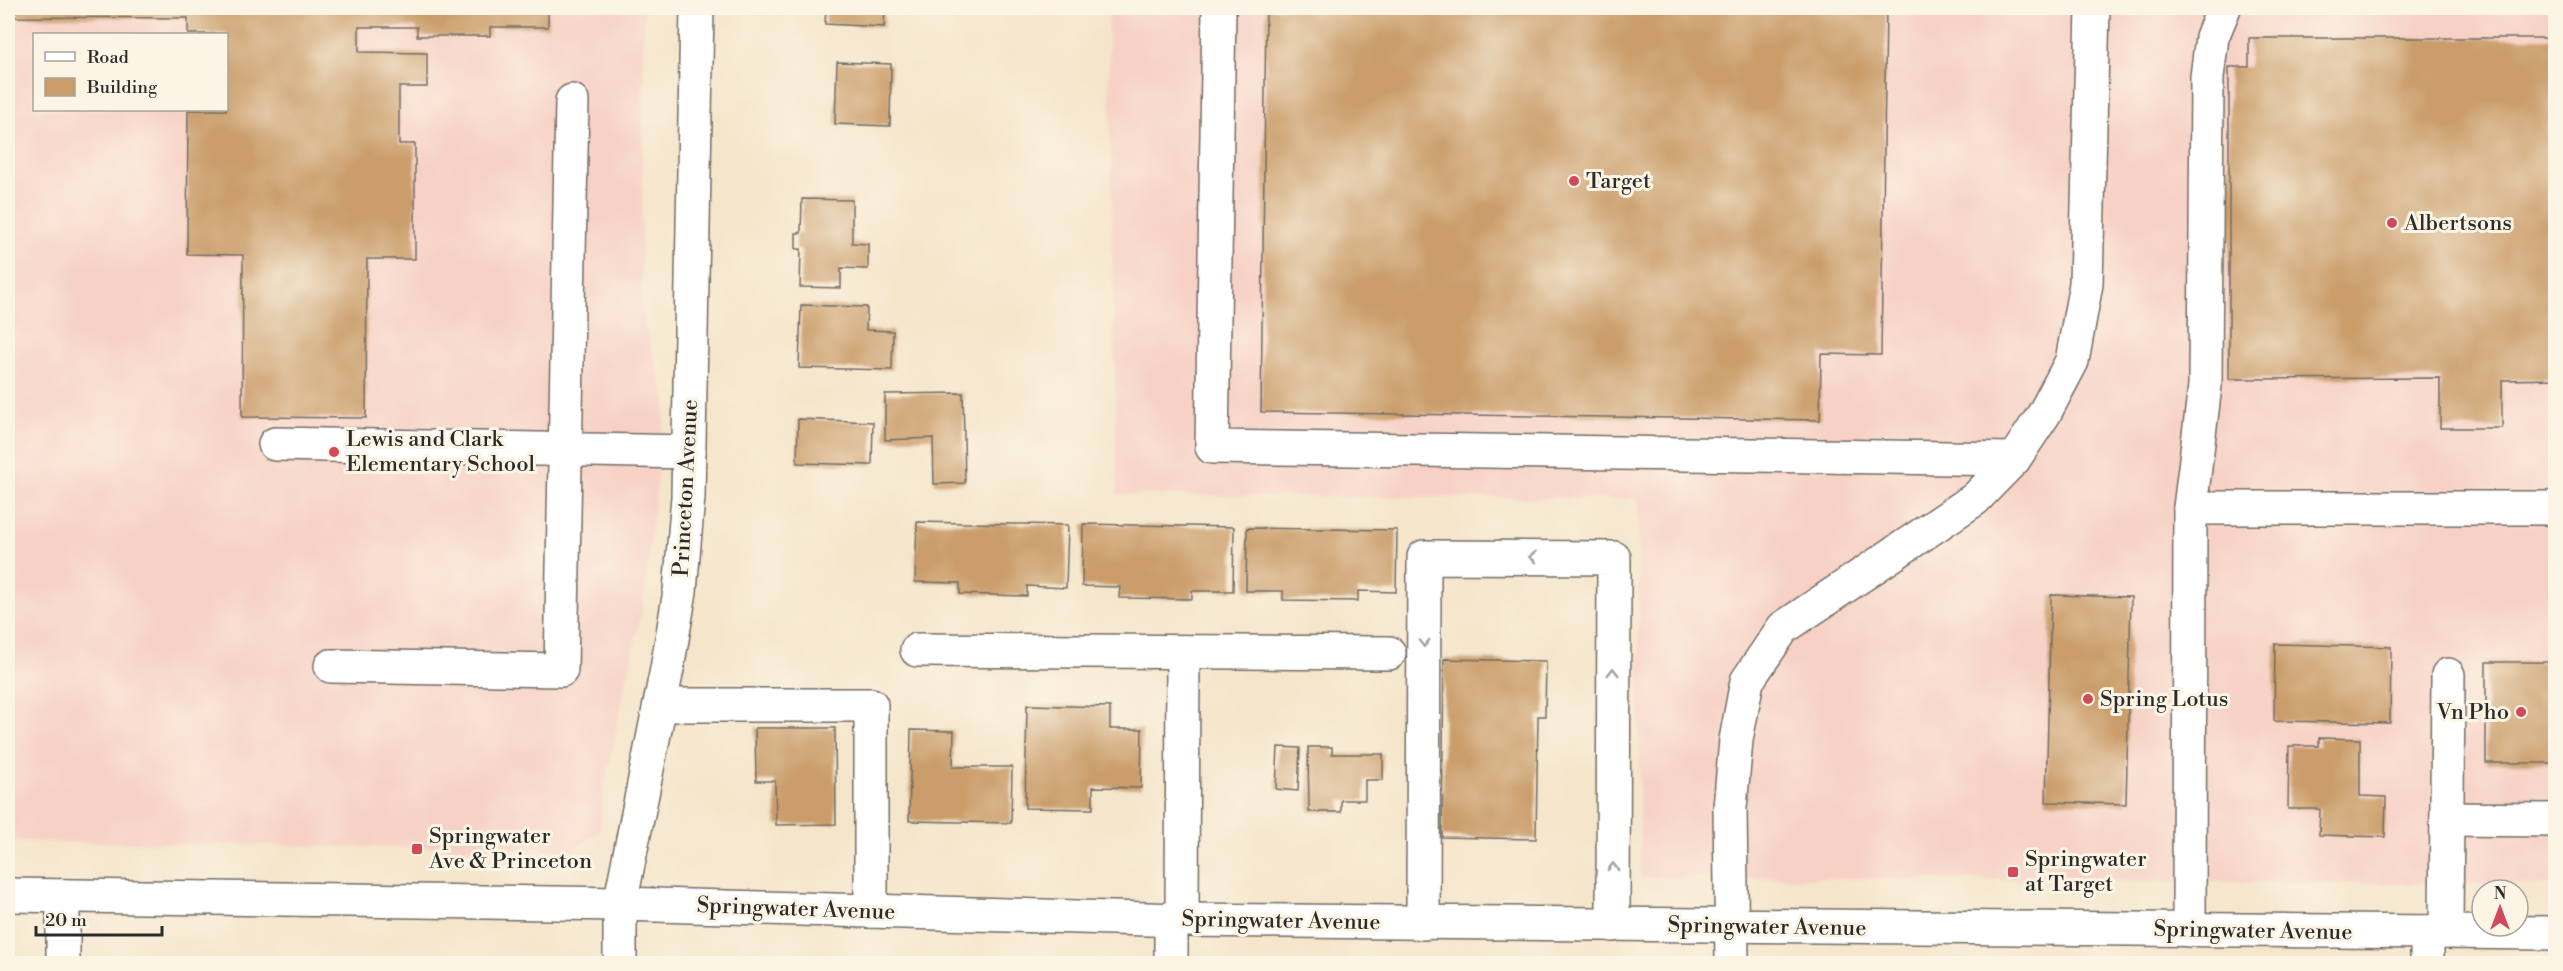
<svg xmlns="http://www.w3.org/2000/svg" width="2563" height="971" font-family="'Libre Bodoni',serif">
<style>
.built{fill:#f7d1c6;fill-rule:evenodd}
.building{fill:#ca9d6b}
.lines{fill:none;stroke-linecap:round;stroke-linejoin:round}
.minor-casing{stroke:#726c63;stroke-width:36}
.minor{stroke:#fff;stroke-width:33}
.oneway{stroke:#a0a0a0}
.poi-dot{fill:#d1495b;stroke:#fcf5e5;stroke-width:2}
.labels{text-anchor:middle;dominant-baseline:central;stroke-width:6;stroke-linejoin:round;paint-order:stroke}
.poi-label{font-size:22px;fill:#2b2b2b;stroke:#fcf5e5;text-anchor:start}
.street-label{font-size:22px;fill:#2b2b2b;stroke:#fcf5e5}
</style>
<rect width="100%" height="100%" fill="#fcf5e5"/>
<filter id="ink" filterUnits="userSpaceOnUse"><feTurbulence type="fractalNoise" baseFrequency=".0167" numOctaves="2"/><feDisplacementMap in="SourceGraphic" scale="12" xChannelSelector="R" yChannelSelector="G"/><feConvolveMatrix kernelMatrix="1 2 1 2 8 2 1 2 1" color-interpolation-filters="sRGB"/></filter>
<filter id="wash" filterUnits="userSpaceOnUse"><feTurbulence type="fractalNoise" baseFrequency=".008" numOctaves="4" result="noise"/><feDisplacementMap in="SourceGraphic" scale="24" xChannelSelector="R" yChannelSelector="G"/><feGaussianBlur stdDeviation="1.35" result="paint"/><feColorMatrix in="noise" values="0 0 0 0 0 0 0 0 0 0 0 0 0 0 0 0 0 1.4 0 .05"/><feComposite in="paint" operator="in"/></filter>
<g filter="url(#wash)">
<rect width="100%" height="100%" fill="#f5e5cb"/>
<g class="built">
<path d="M8,8H644L641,309L666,401L644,600L604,789L600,832L572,850L8,841ZM34,34H226V110H34Z"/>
<polygon points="1108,8 2555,8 2555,885 1640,877 1638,499 1117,495"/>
<polygon points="684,960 894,962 894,963 672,963"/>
</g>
<g id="blocks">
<g class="building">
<polygon points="8,8 548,8 548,27 490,27 490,36 417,36 417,27 359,27 359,52 427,53 427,87 399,87 399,144 415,144 415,259 367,259 366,418 242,417 243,255 187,254 188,110 226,110 226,34 188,34 188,18 8,17"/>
<polygon points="826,8 885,8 884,27 825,24"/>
<polygon points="1266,8 1886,8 1881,355 1821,354 1820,420 1261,412"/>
<polygon points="2249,38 2556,38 2556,379 2502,380 2502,428 2440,428 2440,378 2229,379 2229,67 2249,67"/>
<polygon points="837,62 891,64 890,126 835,124"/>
<polygon points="802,199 852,200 852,243 868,244 868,269 841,268 841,288 800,287 801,249 796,249 796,233 801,233"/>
<polygon points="801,305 867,307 866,330 893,331 892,370 799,368"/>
<polygon points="963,393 965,483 934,484 933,438 885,440 885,394"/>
<polygon points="798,419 873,422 872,465 797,463"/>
<polygon points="917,522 1068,525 1066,588 1027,586 1027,596 960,594 960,583 915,582"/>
<polygon points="1083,524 1234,527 1233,591 1192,591 1192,599 1119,598 1120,587 1082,586"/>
<polygon points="1247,528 1397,530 1396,592 1358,591 1358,601 1283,600 1283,591 1246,591"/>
<polygon points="2051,595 2131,597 2126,804 2046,802"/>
<polygon points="2275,644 2391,647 2390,723 2274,721"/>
<polygon points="1444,659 1546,661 1545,716 1538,716 1536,839 1442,837"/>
<rect x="2486" y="662" width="70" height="101"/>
<polygon points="1027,705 1110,707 1110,729 1142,729 1141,788 1093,787 1093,809 1025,808"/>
<polygon points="755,728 835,728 836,824 776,825 775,781 756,781"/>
<polygon points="911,730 954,731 953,767 1012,767 1011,823 909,821"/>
<polygon points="2319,738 2360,739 2360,796 2386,797 2385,837 2319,835 2320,809 2288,809 2289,746 2319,746"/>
<polygon points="1278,747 1300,748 1298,791 1276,789"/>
<polygon points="1308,747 1332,747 1332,754 1383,754 1383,780 1365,780 1365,800 1341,800 1341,812 1309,812"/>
</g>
</g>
</g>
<g filter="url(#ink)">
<use href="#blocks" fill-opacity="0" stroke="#726c63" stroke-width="1.5"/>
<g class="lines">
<defs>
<g id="minor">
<polyline points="1219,8 1212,447 2014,459"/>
<polyline points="275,444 689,452"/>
<polyline points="2190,508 2556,508"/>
<polyline points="917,650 1389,653"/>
<polyline points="331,666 561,670 572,101"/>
<polyline points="660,705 871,705 871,911"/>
<polyline points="2447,819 2556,820"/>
<polyline points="8,895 620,904 1182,920 2556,933"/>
<polyline points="63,896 63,964"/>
<polyline points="1171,919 1171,964"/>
<polyline points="1182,920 1183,652"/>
<polyline points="1423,923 1424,557 1614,558 1613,925"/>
<polyline points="2189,930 2190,508 2205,386 2207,77 2212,37 2224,8"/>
<polyline points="2427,932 2427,964"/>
<polyline points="2446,932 2448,675"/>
<polyline points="620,964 620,904 667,669 680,591 688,497 697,8"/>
<polyline points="1732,964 1730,808 1736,740 1747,681 1783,628 1975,499 2014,459 2044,414 2072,361 2086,284 2093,8"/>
</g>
</defs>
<use href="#minor" class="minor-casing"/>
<use href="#minor" class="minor"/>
</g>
<defs><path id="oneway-chevron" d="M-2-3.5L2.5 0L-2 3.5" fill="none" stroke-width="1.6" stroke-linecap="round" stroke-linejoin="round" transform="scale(1.5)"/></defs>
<g class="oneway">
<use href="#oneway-chevron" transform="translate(1533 557) rotate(-180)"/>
<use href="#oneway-chevron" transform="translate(1424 643) rotate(90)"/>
<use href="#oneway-chevron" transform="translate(1613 672) rotate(-90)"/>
<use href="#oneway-chevron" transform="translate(1613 867) rotate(-90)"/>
</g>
</g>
<g class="poi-dot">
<circle cx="1574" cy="181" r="6"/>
<circle cx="2392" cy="223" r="6"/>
<circle cx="334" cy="452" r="6"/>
<circle cx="2088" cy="699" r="6"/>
<circle cx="2521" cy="712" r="6"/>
<rect x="411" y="843" width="12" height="12" rx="3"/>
<rect x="2007" y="866" width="12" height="12" rx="3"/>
</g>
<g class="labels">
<g class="poi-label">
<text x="1586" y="181">Target</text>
<text x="2404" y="223">Albertsons</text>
<text x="346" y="439">Lewis and Clark<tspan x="346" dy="25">Elementary School</tspan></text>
<text x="2100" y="699">Spring Lotus</text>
<text x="2509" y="712" text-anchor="end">Vn Pho</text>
<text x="429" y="836">Springwater<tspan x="429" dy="25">Ave &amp; Princeton</tspan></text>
<text x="2025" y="859">Springwater<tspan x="2025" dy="25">at Target</tspan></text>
</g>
<g class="street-label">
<text transform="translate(686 488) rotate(-87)">Princeton Avenue</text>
<text transform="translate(796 909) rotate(2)">Springwater Avenue</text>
<text transform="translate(1281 921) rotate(1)">Springwater Avenue</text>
<text transform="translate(1767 927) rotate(1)">Springwater Avenue</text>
<text transform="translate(2253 931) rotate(1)">Springwater Avenue</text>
</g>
</g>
<rect width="2563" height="971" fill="none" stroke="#fcf5e5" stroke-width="30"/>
<rect x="33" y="33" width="195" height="78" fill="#fcf5e5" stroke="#a8a49b" stroke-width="1.5"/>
<rect x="45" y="52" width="30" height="9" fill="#ffffff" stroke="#a8a49b" stroke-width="1.5"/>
<text x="87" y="63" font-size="18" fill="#2b2b2b">Road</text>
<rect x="45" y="78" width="30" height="18" fill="#ca9d6b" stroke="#a8a49b" stroke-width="1.5"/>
<text x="87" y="93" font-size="18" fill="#2b2b2b">Building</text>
<g transform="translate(2500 908)"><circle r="28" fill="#fcf5e5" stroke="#a8a49b" stroke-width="1.5"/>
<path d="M0-4.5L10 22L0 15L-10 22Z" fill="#d1495b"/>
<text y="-9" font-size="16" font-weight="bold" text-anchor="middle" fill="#2b2b2b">N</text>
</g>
<path d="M36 926v9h126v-9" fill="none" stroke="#2b2b2b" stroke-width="3"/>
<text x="45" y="926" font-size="18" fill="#2b2b2b" stroke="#fcf5e5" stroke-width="4.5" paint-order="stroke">20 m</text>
</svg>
